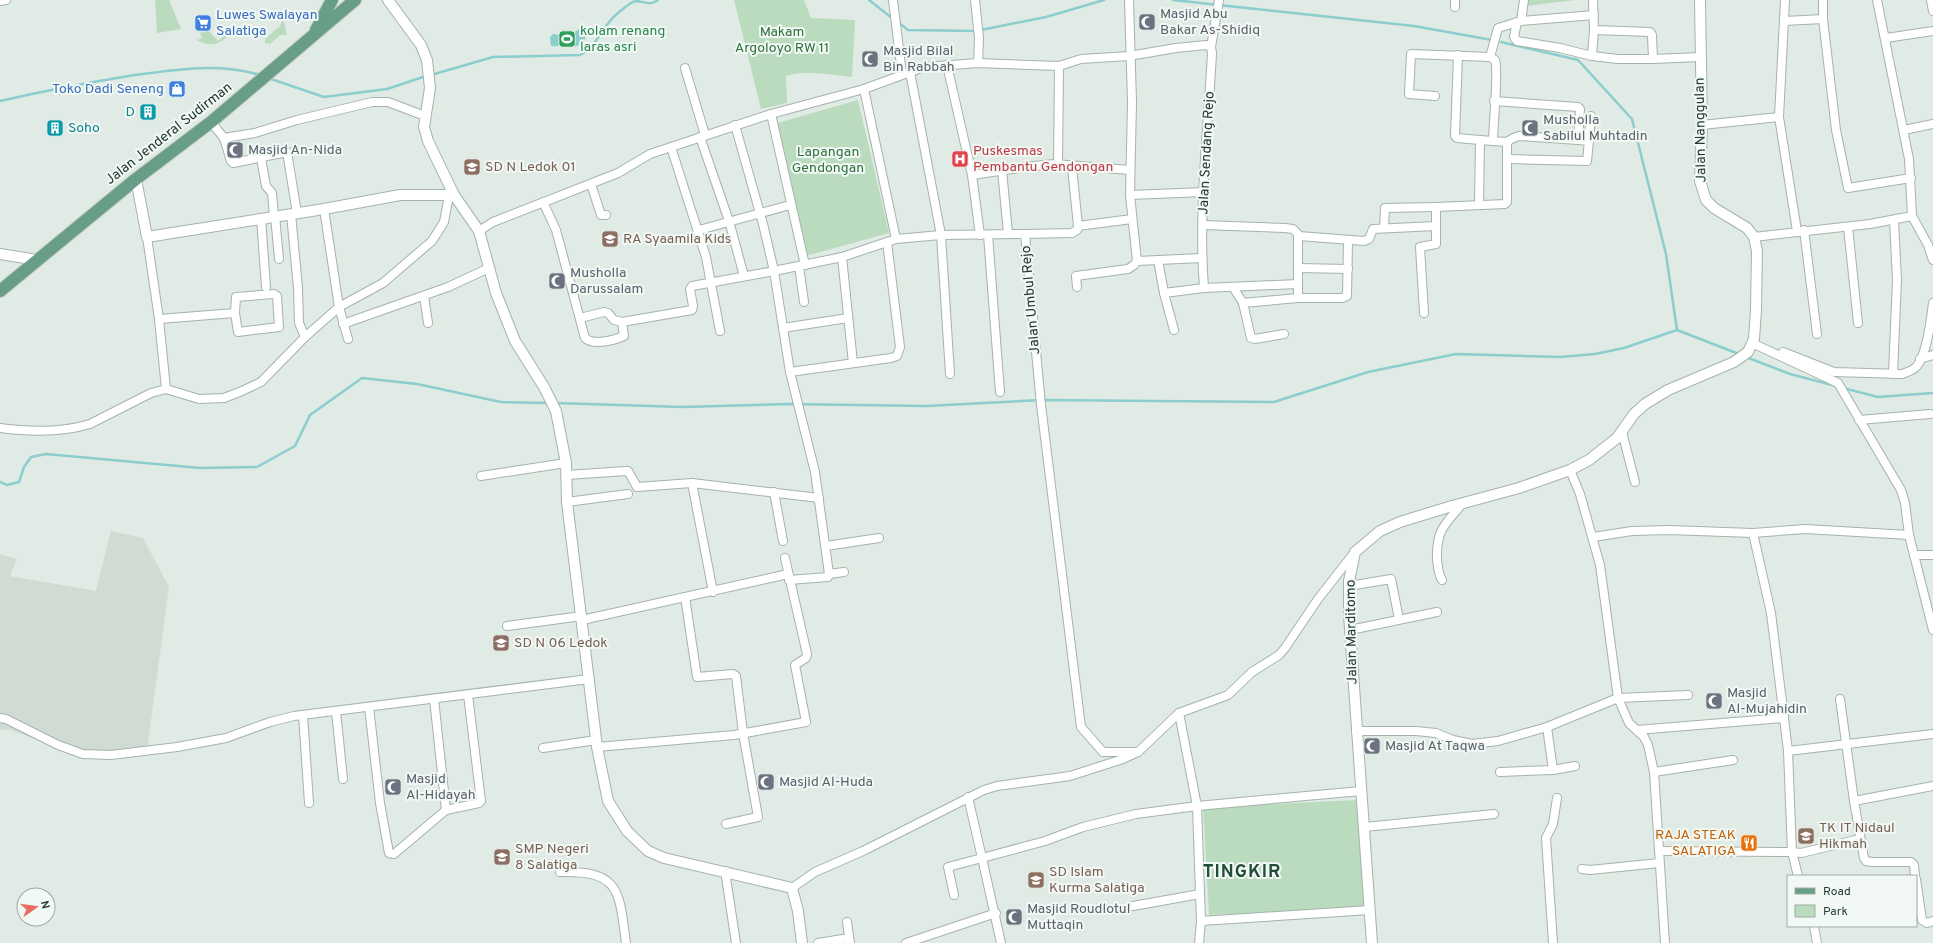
<svg xmlns="http://www.w3.org/2000/svg" width="1933" height="943" font-family="Overpass,sans-serif">
<style>
.built{fill:#d0dbd4}
.green{fill:#bbdbbf}
.water{fill:#8ccdcd}
.lines{fill:none;stroke-linecap:round;stroke-linejoin:round}
.stream{stroke:#8ccdcd;stroke-width:2.5}
.minor-casing{stroke:#a4b3ab;stroke-width:10}
.tertiary-casing{stroke:#a4b3ab;stroke-width:12}
.primary-casing{stroke:#c1c8c5;stroke-width:14}
.minor{stroke:#fff;stroke-width:8}
.tertiary{stroke:#fff;stroke-width:10}
.primary{stroke:#689e88;stroke-width:12}
.labels{text-anchor:middle;dominant-baseline:central;stroke-width:4;stroke-linejoin:round;paint-order:stroke}
.worship-label{font-size:14px;fill:#5b616d;stroke:#f2f8f4;text-anchor:start}
.shop-label{font-size:14px;fill:#366cbe;stroke:#f2f8f4;text-anchor:start}
.leisure-label{font-size:14px;fill:#27864d;stroke:#f2f8f4;text-anchor:start}
.park-label{font-size:14px;fill:#2f703e;stroke:#f2f8f4}
.culture-label{font-size:14px;fill:#0d838f;stroke:#f2f8f4;text-anchor:end}
.street-label{font-size:14px;fill:#233b31;stroke:#f2f8f4}
.health-label{font-size:14px;fill:#be3a42;stroke:#f2f8f4;text-anchor:start}
.education-label{font-size:14px;fill:#785e54;stroke:#f2f8f4;text-anchor:start}
.food-label{font-size:14px;fill:#c56008;stroke:#f2f8f4;text-anchor:end}
.district-label{font-size:18px;font-weight:bold;letter-spacing:1px;fill:#204c3a;stroke:#f2f8f4}
</style>
<rect width="100%" height="100%" fill="#e1ebe5"/>
<polygon class="built" points="111,531 143,538 169,587 147,750 91,756 69,751 7,729 0,730 0,554 17,559 10,576 96,591"/>
<g class="green">
<polygon points="155,0 169,0 181,29 157,33"/>
<path d="M734,0H804L811,18L855,20L852,77C830,75 807,69 786,76L787,103L761,109Z"/>
<polygon points="1527,0 1575,0 1526,6"/>
<polygon points="283,19 287,35 280,35 270,44 265,43 265,39 280,26"/>
<path d="M208,30L218,41L226,34L228,36C220,45 207,47 197,40L202,38L200,33Z"/>
<polygon points="858,100 889,233 806,256 774,124"/>
<polygon points="1359,800 1364,908 1209,915 1203,807"/>
</g>
<path class="water" d="M579,29L587,35C581,47 576,48 564,46C559,45 556,47 551,46L550,37L553,34L559,35L567,31L572,34Z"/>
<g class="lines">
<g class="stream">
<polyline points="869,0 892,18"/>
<polyline points="1173,0 1414,26 1492,40"/>
<polyline points="898,22 908,30 976,31 1046,17 1104,0"/>
<polyline points="1501,42 1578,60 1632,119 1666,254 1677,330"/>
<path d="M431,75L493,57L580,55C598,46 603,24 618,13C623,9 631,1 637,1C645,2 650,6 658,0"/>
<polyline points="268,78 324,97 387,89 426,76"/>
<path d="M0,101C44,91 85,83 129,76C172,70 217,62 260,75"/>
<polyline points="1746,357 1790,374 1836,386"/>
<polyline points="1843,388 1878,397 1933,393"/>
<polyline points="555,403 682,407 786,404 927,406 1041,400 1274,402 1368,372 1456,354 1560,357 1595,354 1624,348 1677,330 1739,354"/>
<polyline points="0,482 7,485 19,482 24,467 31,457 46,454 200,468 257,467 295,446 310,415 362,378 417,384 501,402 548,403"/>
</g>
<defs>
<g id="minor">
<polyline points="893,0 902,74"/>
<polyline points="975,0 979,38 978,63"/>
<polyline points="1129,0 1132,102 1130,195 1137,261 1202,258"/>
<polyline points="1455,0 1455,7"/>
<polyline points="1593,0 1594,30 1650,32 1652,35 1653,59 1700,57"/>
<polyline points="1785,0 1779,117 1797,231"/>
<polyline points="1877,0 1909,159 1912,216 1928,245 1933,260"/>
<polyline points="1931,0 1933,11"/>
<polyline points="0,1 6,0"/>
<polyline points="1823,19 1823,0"/>
<polyline points="1521,21 1594,15"/>
<polyline points="1784,21 1823,19 1836,130 1848,188 1911,178"/>
<polyline points="1517,22 1514,37 1517,41 1560,48 1592,56 1594,30"/>
<polyline points="1886,38 1933,31"/>
<polyline points="1458,55 1455,136 1457,138 1480,140"/>
<polyline points="1592,56 1618,59 1653,59"/>
<polyline points="1490,57 1498,28 1521,21 1524,0"/>
<polyline points="947,65 972,175 980,235"/>
<polyline points="685,68 705,135"/>
<polyline points="910,72 941,235 950,374"/>
<polyline points="864,89 896,239"/>
<path d="M1435,96L1409,94L1411,54L1490,57L1495,60C1499,70 1493,126 1493,141L1507,142L1513,138L1519,136L1578,140L1580,109L1578,107L1494,101"/>
<polyline points="771,114 805,265"/>
<polyline points="211,122 224,138 255,133 297,120 372,102 388,102 425,116"/>
<polyline points="735,125 763,224 774,271 790,372 815,472 829,574 828,577 789,580"/>
<polyline points="1702,125 1779,117"/>
<polyline points="1904,130 1933,124"/>
<polyline points="700,137 729,221 744,276"/>
<polyline points="224,138 231,161 233,163 287,152 297,213"/>
<polyline points="1589,141 1591,116"/>
<polyline points="671,147 706,257 720,331"/>
<polyline points="261,158 266,186 272,193 274,216"/>
<polyline points="1508,159 1587,161 1589,141 1578,140"/>
<polyline points="1058,165 1059,66"/>
<polyline points="1072,167 1078,226 1132,219"/>
<polyline points="1002,170 1008,234"/>
<polyline points="972,175 1033,166 1055,164 1130,170"/>
<polyline points="591,184 601,215 606,215"/>
<polyline points="1130,195 1204,192"/>
<path d="M543,202L556,230L585,338C594,346 614,340 624,336L622,322"/>
<polyline points="1479,205 1480,140 1493,141"/>
<polyline points="324,209 339,307 348,339"/>
<polyline points="291,214 298,288 299,323 305,337"/>
<polyline points="275,216 279,259"/>
<polyline points="261,218 266,287"/>
<polyline points="1203,225 1285,228 1293,229 1298,234 1298,298 1243,303"/>
<polyline points="1848,227 1858,323"/>
<polyline points="1384,228 1385,208 1436,207"/>
<polyline points="699,230 790,205"/>
<polyline points="1804,230 1817,334"/>
<polyline points="479,231 493,222 618,173 650,154 771,114 864,89 924,67 978,63 1059,66 1081,59 1129,56 1176,48 1206,45 1211,47"/>
<polyline points="1025,234 1072,233 1077,230 1078,226"/>
<polyline points="988,235 1000,392"/>
<polyline points="1299,236 1364,241 1369,239 1373,229 1436,226 1436,207 1505,204 1507,202 1507,142"/>
<polyline points="147,237 159,319 166,389"/>
<polyline points="1754,237 1870,224 1912,216"/>
<polyline points="842,257 853,363"/>
<polyline points="1158,260 1164,293 1174,330"/>
<polyline points="799,266 804,302"/>
<polyline points="1298,268 1348,269"/>
<polyline points="774,271 842,257 896,239 941,235 1025,234 1041,405 1081,727 1103,752 1138,752"/>
<polyline points="1077,287 1076,276 1128,269 1134,265 1137,261"/>
<polyline points="1233,287 1243,303 1251,338 1255,339 1284,334"/>
<path d="M1204,288C1198,210 1208,131 1212,53L1211,47L1219,0"/>
<polyline points="1164,293 1204,288 1298,284"/>
<polygon points="274,294 277,296 279,327 238,332 235,313 236,297"/>
<polyline points="424,296 428,323"/>
<polyline points="1298,298 1342,298 1347,296 1348,241"/>
<polyline points="1424,313 1420,247 1436,244 1436,226"/>
<polyline points="580,318 604,312 608,313 614,320 622,322 692,310 693,306 690,289 692,286 774,271"/>
<polyline points="159,319 235,313"/>
<polyline points="343,324 448,287 489,268"/>
<polyline points="783,328 848,318"/>
<polyline points="1752,343 1838,383 1901,490 1905,503 1909,535 1933,630"/>
<path d="M1783,352L1834,372L1902,374C1907,372 1912,371 1916,367C1927,356 1931,319 1933,303"/>
<polyline points="1920,359 1933,355"/>
<polyline points="790,372 891,358 897,356 900,347 887,242"/>
<polyline points="1893,374 1897,280 1894,220"/>
<polyline points="1859,420 1930,414"/>
<path d="M0,428C30,432 61,433 90,424L151,393L166,389L199,399L224,398L242,391L261,382L305,337L339,307L383,283L432,241L444,222L449,195"/>
<polyline points="1622,432 1635,482"/>
<polyline points="1570,470 1580,494 1600,565 1618,698 1629,723 1644,737 1648,745 1654,772 1665,943"/>
<polyline points="567,475 626,471 628,471 637,487 692,483"/>
<polyline points="481,476 566,463"/>
<polyline points="774,492 783,541"/>
<polyline points="567,502 628,494"/>
<polyline points="1753,533 1771,613 1784,718"/>
<polyline points="1593,537 1632,531 1669,530 1753,533 1805,529 1909,535"/>
<polyline points="826,546 879,538"/>
<polyline points="1914,555 1933,555"/>
<polyline points="829,574 844,572"/>
<path d="M1442,580C1438,574 1438,567 1437,559C1436,530 1445,524 1463,503"/>
<polyline points="1349,586 1391,579 1399,619"/>
<polyline points="713,592 692,483 819,498"/>
<polyline points="685,597 697,677 733,674 736,676 743,733 758,817 726,824"/>
<polyline points="582,620 788,574"/>
<polyline points="507,626 582,616"/>
<polyline points="1350,630 1437,612"/>
<polyline points="434,699 446,810 479,803 481,801 468,695"/>
<polyline points="1840,699 1854,801 1864,858 1866,861 1872,862 1911,862 1914,865 1915,876"/>
<polyline points="369,707 380,803 389,853 394,854 446,810"/>
<polyline points="336,711 343,779"/>
<polyline points="1179,713 1197,806 1201,921 1199,943"/>
<polyline points="303,715 309,803"/>
<polyline points="0,718 6,719 58,745 83,754 111,755 177,747 226,738 270,722 294,716 589,679"/>
<polyline points="1547,727 1553,770 1575,766"/>
<polyline points="1637,730 1784,718 1788,751 1933,734"/>
<polyline points="1356,731 1416,731 1436,733 1453,740 1472,744 1498,741 1547,727 1618,698 1688,695"/>
<polyline points="597,747 734,735 806,722 795,665 806,658 807,654 785,558"/>
<polyline points="543,748 596,740"/>
<polyline points="1500,772 1553,770"/>
<polyline points="1654,772 1733,760"/>
<polyline points="1854,801 1933,786"/>
<polyline points="1365,827 1494,814"/>
<polyline points="1659,851 1792,852 1788,751"/>
<polyline points="1582,869 1590,870 1659,863"/>
<polyline points="725,871 736,943"/>
<path d="M560,872C621,870 619,892 626,943"/>
<polyline points="1798,876 1792,852 1801,853 1860,839"/>
<polyline points="1916,879 1922,920 1927,923 1933,921"/>
<polyline points="792,888 815,872 863,851 984,790 997,786 1070,776 1123,759 1138,752 1179,713 1228,695 1252,672 1279,655 1285,648 1318,599 1354,553"/>
<polyline points="954,895 948,867 982,858 968,797"/>
<polyline points="1133,906 1200,894"/>
<polyline points="1201,921 1370,910"/>
<polyline points="847,922 850,943"/>
<polyline points="1814,926 1817,943"/>
<polyline points="818,943 849,938"/>
<polyline points="906,943 996,913"/>
<polyline points="1001,943 982,858 1045,841 1083,827 1136,814 1197,806 1361,791"/>
<polyline points="1553,943 1546,838 1553,824 1557,798"/>
</g>
<g id="tertiary">
<polyline points="388,0 421,45 427,60 430,88 424,127 428,141 454,195 479,231 496,293 515,341 544,387 556,411 566,463 567,502 597,747 608,801 627,831 648,851 664,858 792,888 798,911 802,943"/>
<polyline points="136,179 147,237 324,209 400,195 454,195"/>
<polyline points="0,254 37,260"/>
<polyline points="1372,943 1349,615 1349,581 1355,552 1380,531 1400,522 1452,506 1519,488 1570,470 1589,460 1617,438 1634,414 1645,404 1668,390 1734,362 1748,352 1754,339 1756,310 1757,251 1754,237 1747,228 1714,208 1706,200 1700,181 1702,125 1700,0"/>
</g>
<g id="primary">
<polyline points="316,30 332,0"/>
<polyline points="0,291 136,179 211,122 355,0"/>
</g>
</defs>
<use href="#minor" class="minor-casing"/>
<use href="#tertiary" class="tertiary-casing"/>
<use href="#primary" class="primary-casing"/>
<use href="#minor" class="minor"/>
<use href="#tertiary" class="tertiary"/>
<use href="#primary" class="primary"/>
</g>
<defs>
<symbol id="mosque-square" viewBox="-11 -11 22 22"><rect x="-9" y="-9" width="18" height="18" rx="4" fill="#6b7280" stroke="#f2f8f4"/><path d="M3.5-4.9A6 6 0 1 0 3.5 4.9A5 5 0 1 1 3.5-4.9Z" fill="#fff"/></symbol>
<symbol id="supermarket-square" viewBox="-11 -11 22 22"><rect x="-9" y="-9" width="18" height="18" rx="4" fill="#3f7fe0" stroke="#f2f8f4"/><path d="M-6-5.5h2.5l.6 2H6L4.5 2H-2.5L-4.4-4H-6ZM-1.5 3.2a1.3 1.3 0 1 0 .1 0ZM3 3.2a1.3 1.3 0 1 0 .1 0Z" fill="#fff"/></symbol>
<symbol id="stadium-square" viewBox="-11 -11 22 22"><rect x="-9" y="-9" width="18" height="18" rx="4" fill="#2e9e5b" stroke="#f2f8f4"/><path d="M0-5a6.5 5 0 1 0 0 10a6.5 5 0 1 0 0-10ZM-3.5-1.8h7v3.6h-7Z" fill="#fff"/></symbol>
<symbol id="shop-square" viewBox="-11 -11 22 22"><rect x="-9" y="-9" width="18" height="18" rx="4" fill="#3f7fe0" stroke="#f2f8f4"/><path d="M-5-2.5h2.3a2.7 3.5 0 0 1 5.4 0H5L5.5 6h-11ZM-1.5-2.5h3a1.5 2.3 0 0 0-3 0Z" fill="#fff"/></symbol>
<symbol id="building-square" viewBox="-11 -11 22 22"><rect x="-9" y="-9" width="18" height="18" rx="4" fill="#0f9aa8" stroke="#f2f8f4"/><path d="M-4-6H4V6H1V3H-1V6H-4ZM-2.5-4.3h1.7v1.8h-1.7ZM.8-4.3h1.7v1.8H.8ZM-2.5-1h1.7V.8h-1.7ZM.8-1h1.7V.8H.8Z" fill="#fff"/></symbol>
<symbol id="hospital-square" viewBox="-11 -11 22 22"><rect x="-9" y="-9" width="18" height="18" rx="4" fill="#e0444e" stroke="#f2f8f4"/><path d="M-5-5h3v3.5h4V-5h3V5h-3V1.5h-4V5h-3Z" fill="#fff"/></symbol>
<symbol id="school-square" viewBox="-11 -11 22 22"><rect x="-9" y="-9" width="18" height="18" rx="4" fill="#8d6e63" stroke="#f2f8f4"/><path d="M0-5L7-2L0 1L-7-2ZM-4 1L0 2.5L4 1V4Q0 6-4 4Z" fill="#fff"/></symbol>
<symbol id="restaurant-square" viewBox="-11 -11 22 22"><rect x="-9" y="-9" width="18" height="18" rx="4" fill="#e8710a" stroke="#f2f8f4"/><path d="M-5-6h1v4h1v-4h1v4h1v-4h1v5L-1.5 .5V6h-2V.5L-5-1ZM5-6V6H3V1.5H1.5Q1.5-4 5-6Z" fill="#fff"/></symbol>
</defs>
<g fill-rule="evenodd">
<use href="#mosque-square" x="1137" y="12" width="20" height="20"/>
<use href="#supermarket-square" x="193" y="13" width="20" height="20"/>
<use href="#stadium-square" x="557" y="29" width="20" height="20"/>
<use href="#mosque-square" x="860" y="49" width="20" height="20"/>
<use href="#shop-square" x="167" y="79" width="20" height="20"/>
<use href="#building-square" x="138" y="102" width="20" height="20"/>
<use href="#building-square" x="45" y="118" width="20" height="20"/>
<use href="#mosque-square" x="1520" y="118" width="20" height="20"/>
<use href="#mosque-square" x="225" y="140" width="20" height="20"/>
<use href="#hospital-square" x="950" y="149" width="20" height="20"/>
<use href="#school-square" x="462" y="157" width="20" height="20"/>
<use href="#school-square" x="600" y="229" width="20" height="20"/>
<use href="#mosque-square" x="547" y="271" width="20" height="20"/>
<use href="#school-square" x="491" y="633" width="20" height="20"/>
<use href="#mosque-square" x="1704" y="691" width="20" height="20"/>
<use href="#mosque-square" x="1362" y="736" width="20" height="20"/>
<use href="#mosque-square" x="756" y="772" width="20" height="20"/>
<use href="#mosque-square" x="383" y="777" width="20" height="20"/>
<use href="#school-square" x="1796" y="826" width="20" height="20"/>
<use href="#restaurant-square" x="1739" y="833" width="20" height="20"/>
<use href="#school-square" x="492" y="847" width="20" height="20"/>
<use href="#school-square" x="1026" y="870" width="20" height="20"/>
<use href="#mosque-square" x="1004" y="907" width="20" height="20"/>
</g>
<g class="labels">
<g class="worship-label">
<text x="1160" y="14">Masjid Abu<tspan x="1160" dy="16">Bakar As-Shidiq</tspan></text>
<text x="883" y="51">Masjid Bilal<tspan x="883" dy="16">Bin Rabbah</tspan></text>
<text x="1543" y="120">Musholla<tspan x="1543" dy="16">Sabilul Muhtadin</tspan></text>
<text x="248" y="150">Masjid An-Nida</text>
<text x="570" y="273">Musholla<tspan x="570" dy="16">Darussalam</tspan></text>
<text x="1727" y="693">Masjid<tspan x="1727" dy="16">Al-Mujahidin</tspan></text>
<text x="1385" y="746">Masjid At Taqwa</text>
<text x="406" y="779">Masjid<tspan x="406" dy="16">Al-Hidayah</tspan></text>
<text x="779" y="782">Masjid Al-Huda</text>
<text x="1027" y="909">Masjid Roudlotul<tspan x="1027" dy="16">Muttaqin</tspan></text>
</g>
<g class="shop-label">
<text x="216" y="15">Luwes Swalayan<tspan x="216" dy="16">Salatiga</tspan></text>
<text x="164" y="89" text-anchor="end">Toko Dadi Seneng</text>
</g>
<g class="leisure-label">
<text x="580" y="31">kolam renang<tspan x="580" dy="16">laras asri</tspan></text>
</g>
<g class="park-label">
<text x="782" y="32">Makam<tspan x="782" dy="16">Argoloyo RW 11</tspan></text>
<text x="828" y="152">Lapangan<tspan x="828" dy="16">Gendongan</tspan></text>
</g>
<g class="culture-label">
<text x="135" y="112">D</text>
<text x="68" y="128" text-anchor="start">Soho</text>
</g>
<g class="street-label">
<text transform="translate(1701 130) rotate(-91)">Jalan Nanggulan</text>
<text transform="translate(169 134) rotate(-38)">Jalan Jenderal Sudirman</text>
<text transform="translate(1207 153) rotate(-87)">Jalan Sendang Rejo</text>
<text transform="translate(1031 300) rotate(-95)">Jalan Umbul Rejo</text>
<text transform="translate(1352 632) rotate(-91)">Jalan Marditomo</text>
</g>
<g class="health-label">
<text x="973" y="151">Puskesmas<tspan x="973" dy="16">Pembantu Gendongan</tspan></text>
</g>
<g class="education-label">
<text x="485" y="167">SD N Ledok 01</text>
<text x="623" y="239">RA Syaamila Kids</text>
<text x="514" y="643">SD N 06 Ledok</text>
<text x="1819" y="828">TK IT Nidaul<tspan x="1819" dy="16">Hikmah</tspan></text>
<text x="515" y="849">SMP Negeri<tspan x="515" dy="16">8 Salatiga</tspan></text>
<text x="1049" y="872">SD Islam<tspan x="1049" dy="16">Kurma Salatiga</tspan></text>
</g>
<g class="food-label">
<text x="1736" y="835">RAJA STEAK<tspan x="1736" dy="16">SALATIGA</tspan></text>
</g>
<g class="district-label">
<text x="1242" y="872">TINGKIR</text>
</g>
</g>
<rect x="1787" y="875" width="130" height="52" fill="#f2f8f4" stroke="#9faca6"/>
<rect x="1795" y="888" width="20" height="6" fill="#689e88" stroke="#9faca6"/>
<text x="1823" y="895" font-size="12" fill="#233b31">Road</text>
<rect x="1795" y="905" width="20" height="12" fill="#bbdbbf" stroke="#9faca6"/>
<text x="1823" y="915" font-size="12" fill="#233b31">Park</text>
<g transform="translate(36 907) rotate(76)"><circle r="19" fill="#f2f8f4" stroke="#9faca6"/>
<path d="M0-3L7 15L0 10L-7 15Z" fill="#eb6d60"/>
<text y="-6" font-size="11" font-weight="bold" text-anchor="middle" fill="#233b31">N</text>
</g>
</svg>
